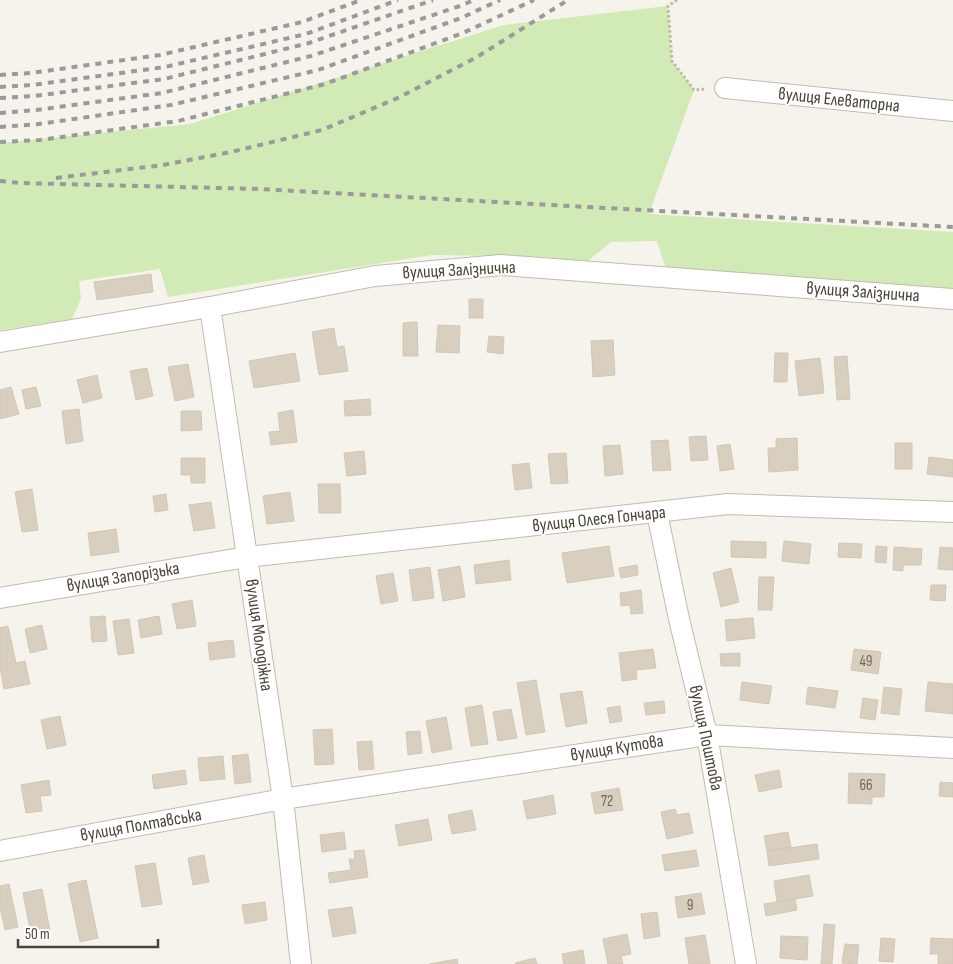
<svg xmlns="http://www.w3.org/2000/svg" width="953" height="964" font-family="'Sofia Sans Condensed',sans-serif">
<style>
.green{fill:#d2eab5}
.building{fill:#d8cfc1;stroke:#d3c7b4}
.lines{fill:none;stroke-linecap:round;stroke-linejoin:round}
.street-casing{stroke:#c2bbae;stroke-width:22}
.path{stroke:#c4b79f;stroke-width:3;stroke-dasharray:2.5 2.5;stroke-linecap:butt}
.street{stroke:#fff;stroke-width:20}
.rail{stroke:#9a9a9a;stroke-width:4;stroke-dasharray:6 6;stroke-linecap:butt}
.labels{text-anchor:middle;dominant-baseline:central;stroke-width:4;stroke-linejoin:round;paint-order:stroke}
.number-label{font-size:15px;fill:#6e675b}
.street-label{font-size:18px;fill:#4b4439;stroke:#fff}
</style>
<rect width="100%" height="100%" fill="#f6f3ec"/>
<polygon class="green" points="668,6 672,61 694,90 649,214 953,232 953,292 667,272 657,241 611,242 584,264 548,257 432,255 168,297 160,269 79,281 81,299 72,319 0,330 0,143 190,124 504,25"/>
<g class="building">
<polygon points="151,274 153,292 97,300 94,282"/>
<rect x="469" y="299" width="14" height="19"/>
<polygon points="417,322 418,356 403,356 403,323"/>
<polygon points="438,325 460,326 459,353 436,352"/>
<polygon points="334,328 337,347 344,346 348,371 319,375 312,332"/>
<polygon points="489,336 504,337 503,354 487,352"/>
<polygon points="613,340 615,375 593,377 591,341"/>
<polygon points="295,353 300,381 254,388 249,361"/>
<polygon points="775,353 788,353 787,382 774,382"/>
<polygon points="847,356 850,399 837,400 834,357"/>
<polygon points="820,358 824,393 799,396 795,361"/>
<polygon points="188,364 194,397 175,401 168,367"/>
<polygon points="147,368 153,396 136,400 130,371"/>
<polygon points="97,375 102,398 83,403 77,380"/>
<polygon points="11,387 19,414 0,419 0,390"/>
<polygon points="36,387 41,406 26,409 22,390"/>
<polygon points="370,399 371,415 345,416 344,401"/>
<polygon points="79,409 83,441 66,444 62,411"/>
<polygon points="293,410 297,442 271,445 269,432 280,431 278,413"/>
<polygon points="181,411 201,411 202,430 181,431"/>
<polygon points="706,436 708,460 691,461 689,437"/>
<polygon points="797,438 798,470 769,472 768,448 776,448 776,439"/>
<polygon points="668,440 671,470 653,471 651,441"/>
<rect x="895" y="443" width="17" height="26"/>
<polygon points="730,444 734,469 720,471 717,446"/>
<polygon points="620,445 623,474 605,476 603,446"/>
<polygon points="364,451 366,474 347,476 344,453"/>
<polygon points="566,453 568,483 551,484 548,454"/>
<polygon points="929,457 953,460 953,477 927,474"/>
<polygon points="181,458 205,458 205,483 191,483 191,475 181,475"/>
<polygon points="529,463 532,488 515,490 512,465"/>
<polygon points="318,484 340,484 341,513 319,513"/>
<polygon points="32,489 38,530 22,532 15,492"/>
<polygon points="290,492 294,521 267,524 263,496"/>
<polygon points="166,494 168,510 155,512 153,496"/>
<polygon points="211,502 215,528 194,531 189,505"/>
<polygon points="116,529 119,552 91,556 88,533"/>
<polygon points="731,541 766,542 766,558 731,557"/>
<polygon points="784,541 811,544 809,564 782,561"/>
<polygon points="839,543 862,544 861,558 838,557"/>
<polygon points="609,546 614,576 567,583 562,553"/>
<polygon points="876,546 887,547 886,563 875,562"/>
<polygon points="894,547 922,549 921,565 903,565 903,571 893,570"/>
<polygon points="940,547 953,548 953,570 938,569"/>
<polygon points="509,560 511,580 476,584 474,565"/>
<polygon points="637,565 638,575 621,578 619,568"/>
<polygon points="460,566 465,597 443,601 438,570"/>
<polygon points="430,567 434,598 413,601 409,570"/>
<polygon points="731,568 739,602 721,607 713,573"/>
<polygon points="393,573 398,601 381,604 376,576"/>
<polygon points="759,577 774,577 772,610 758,610"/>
<polygon points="931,585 946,585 945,601 930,600"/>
<polygon points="641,590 643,613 631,614 630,605 621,606 620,593"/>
<polygon points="192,600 196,626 177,629 172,604"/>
<polygon points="105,616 107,641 92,642 90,617"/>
<polygon points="159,616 162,634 141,638 138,620"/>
<polygon points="753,618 755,638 727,641 725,620"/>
<polygon points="129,619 134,653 118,655 113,621"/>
<polygon points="42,625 47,649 30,653 25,629"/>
<polygon points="8,626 16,663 25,661 30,684 4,689 0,667 0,628"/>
<polygon points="233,640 235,657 210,660 208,643"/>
<polygon points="653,649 656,668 636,670 637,679 622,681 619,653"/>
<polygon points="854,649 881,652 878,674 851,670"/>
<polygon points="740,653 740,666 721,666 720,654"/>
<polygon points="536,680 545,732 526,735 517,683"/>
<polygon points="742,682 772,686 769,704 740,700"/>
<polygon points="928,682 953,684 953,714 925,711"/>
<polygon points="808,687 838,691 835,708 806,704"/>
<polygon points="884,687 902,689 899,715 881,713"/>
<polygon points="582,691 587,723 566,727 560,694"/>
<polygon points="863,698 878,700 875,720 860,718"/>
<polygon points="664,701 665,713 646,715 644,703"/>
<polygon points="482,705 488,744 471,746 465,708"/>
<polygon points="620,706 622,721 610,723 607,708"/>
<polygon points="511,709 517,738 498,741 493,712"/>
<polygon points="60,716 66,745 47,749 41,720"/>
<polygon points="446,717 452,749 432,753 426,721"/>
<polygon points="332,729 334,764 315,765 313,730"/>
<polygon points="420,731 422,753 408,755 406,732"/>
<polygon points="372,741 374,769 359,770 357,742"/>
<polygon points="248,754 251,782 235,784 232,756"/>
<polygon points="223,756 225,779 200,781 198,758"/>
<polygon points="185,770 187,784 154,789 152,775"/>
<polygon points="779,770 782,787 759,792 755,775"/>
<polygon points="849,773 885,774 884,797 872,797 872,804 848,803"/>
<polygon points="49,780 51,795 40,796 42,811 26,813 21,785"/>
<polygon points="940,782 953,783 953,797 939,796"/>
<polygon points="619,788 623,810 595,814 591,793"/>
<polygon points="553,795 556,814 527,819 523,801"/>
<polygon points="675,809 677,815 689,813 693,833 667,839 661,812"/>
<polygon points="472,810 476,830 452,834 448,815"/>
<polygon points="428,819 432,840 399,846 395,825"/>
<polygon points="344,832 346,849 322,852 320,835"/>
<polygon points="788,832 791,847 767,851 764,836"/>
<polygon points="817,844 819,859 769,866 767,851"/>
<polygon points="364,850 368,877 330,883 328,873 351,870 349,859 355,859 354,851"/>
<polygon points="696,850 699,866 665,871 662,855"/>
<polygon points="204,855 209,882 193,885 188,858"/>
<polygon points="155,863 162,904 142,907 135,866"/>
<polygon points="809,875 813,896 777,902 774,881"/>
<polygon points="86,880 98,938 80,942 68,884"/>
<polygon points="9,884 18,927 5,930 0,907 0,886"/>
<polygon points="42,889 50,931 31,935 23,893"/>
<polygon points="701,893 705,914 678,918 675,897"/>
<polygon points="795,899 797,910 766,916 764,904"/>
<polygon points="265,902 267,920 245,924 242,905"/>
<polygon points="352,907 356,933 333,937 328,910"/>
<polygon points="657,912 660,936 644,939 641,914"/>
<polygon points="824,924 835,925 832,964 821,964"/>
<polygon points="627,934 631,954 621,956 623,964 608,964 603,939"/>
<polygon points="705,935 710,964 689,964 685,938"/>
<polygon points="781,936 808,937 807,960 780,958"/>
<polygon points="881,938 895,939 893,962 879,961"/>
<polygon points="931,938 953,939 953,964 938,964 938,954 930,954"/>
<polygon points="845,944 859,945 857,964 842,963"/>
<polygon points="583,950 585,964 564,964 562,954"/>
<polygon points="535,958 537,964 516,964 515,963"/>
<polygon points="457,959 458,964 429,964"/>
</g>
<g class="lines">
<defs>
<g id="street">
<polyline points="725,88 953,111"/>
<polyline points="210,307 283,799 301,964"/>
<polyline points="0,342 210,307 375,276 501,265 953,299"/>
<polyline points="657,513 679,619 707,735 746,964"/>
<polyline points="0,598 247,557 728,504 953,512"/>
<polyline points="0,851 283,799 707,735 953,748"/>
</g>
</defs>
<use href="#street" class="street-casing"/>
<polyline class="path" points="677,0 668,6 672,61 694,90 706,89"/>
<use href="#street" class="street"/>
<g class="rail">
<polyline points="0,75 31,73 160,55 302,22 361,0"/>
<polyline points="0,87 32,85 165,67 306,34 398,0"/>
<polyline points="0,98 34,96 164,79 309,43 433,0"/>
<polyline points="0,113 36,110 162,93 311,56 460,6 474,0"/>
<polyline points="0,127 39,124 171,105 318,70 461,18 500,0"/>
<polyline points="0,142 40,140 178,121 325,84 463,33 534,0"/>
<polyline points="56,178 163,165 231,152 322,130 400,97 477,57 568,0"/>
<polyline points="0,181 21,183 259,189 953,227"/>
</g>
</g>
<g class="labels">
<g class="number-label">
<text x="866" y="661">49</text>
<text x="866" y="785">66</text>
<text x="607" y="801">72</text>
<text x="690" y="905">9</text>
</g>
<g class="street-label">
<text transform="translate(839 100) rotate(6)">вулиця Елеваторна</text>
<text transform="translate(459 270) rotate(-3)">вулиця Залізнична</text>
<text transform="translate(863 292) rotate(4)">вулиця Залізнична</text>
<text transform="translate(599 519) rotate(-6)">вулиця Олеся Гончара</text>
<text transform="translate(123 577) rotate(-9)">вулиця Запорізька</text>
<text transform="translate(259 635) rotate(82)">вулиця Молодіжна</text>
<text transform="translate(706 738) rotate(78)">вулиця Поштова</text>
<text transform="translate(617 748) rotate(-9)">вулиця Кутова</text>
<text transform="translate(141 825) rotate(-10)">вулиця Полтавська</text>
</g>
</g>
<path d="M18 939v8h140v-8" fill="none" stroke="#4b4439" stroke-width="2.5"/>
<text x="25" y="939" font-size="15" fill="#4b4439" stroke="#ffffff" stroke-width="4" paint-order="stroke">50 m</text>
</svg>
